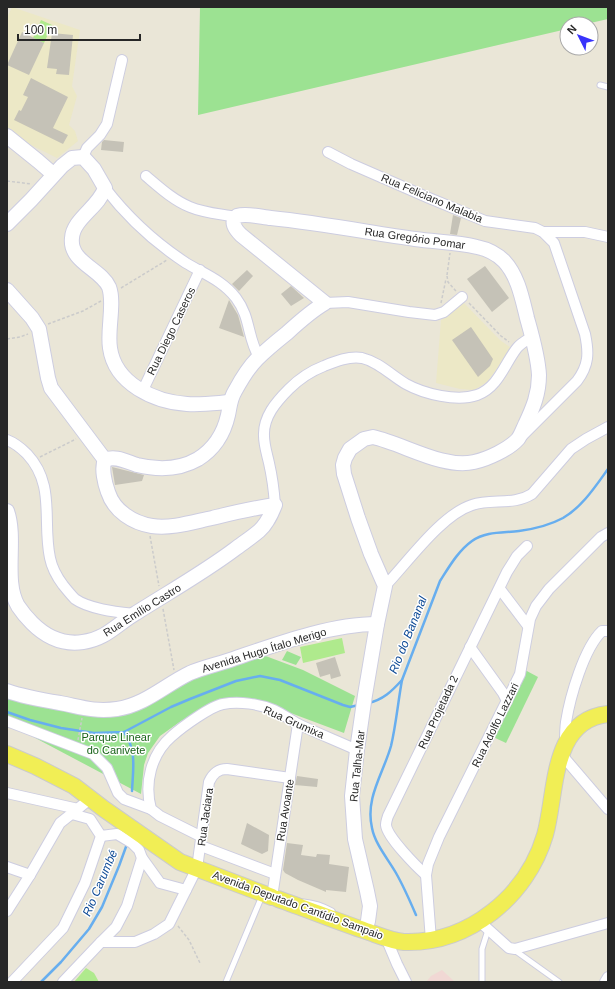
<svg xmlns="http://www.w3.org/2000/svg" width="615" height="989" font-family="Arial,sans-serif">
<style>
.education{fill:#ece8c6}
.medical{fill:#f1d8d4}
.green{fill:#9ce292}
.pitch{fill:#afea8d}
.lines{fill:none;stroke-linecap:round;stroke-linejoin:round}
.stream{stroke:#67aeef;stroke-width:2.5}
.building{fill:#c5c2b7}
.lane-casing{stroke:#cdcde0;stroke-width:7}
.street-casing{stroke:#cdcde0;stroke-width:12}
.secondary-casing{stroke:#cdcde0;stroke-width:16}
.primary-casing{stroke:#cbcbcb;stroke-width:18}
.path{stroke:#cbcbcb;stroke-width:1.5;stroke-dasharray:3 2;stroke-linecap:butt}
.lane{stroke:#fff;stroke-width:5}
.street{stroke:#fff;stroke-width:10}
.secondary{stroke:#fff;stroke-width:14}
.primary{stroke:#f1ee55;stroke-width:16}
.labels{text-anchor:middle;dominant-baseline:central;stroke-width:3;stroke-linejoin:round;paint-order:stroke}
.street-label{font-size:11px;fill:#272727;stroke:#fff}
.park-label{font-size:11px;fill:#186218;stroke:#fff}
.water-label{font-size:12px;font-style:italic;fill:#0c4995;stroke:#fff}
</style>
<rect width="100%" height="100%" fill="#eae6d7"/>
<g class="education">
<polygon points="12,7 80,30 72,86 77,96 69,125 75,131 78,141 57,158 27,143 7,127 7,18"/>
<polygon points="463,302 500,340 511,348 504,360 487,382 474,390 460,389 436,383 441,320"/>
</g>
<polygon class="medical" points="442,970 455,982 426,982 431,976"/>
<g class="green">
<polygon points="200,7 608,7 608,19 586,24 567,24 567,29 198,115"/>
<polygon points="287,651 301,657 296,665 282,660"/>
<polygon points="263,655 303,670 355,696 344,733 272,706 251,699 199,712 181,721 160,736 148,753 144,765 141,794 7,723 7,692 126,710 181,683"/>
<polygon points="525,670 538,677 506,743 491,736"/>
</g>
<g class="pitch">
<polygon points="41,20 52,25 44,43 33,38"/>
<polygon points="342,638 345,653 303,663 300,647"/>
<polygon points="86,968 94,973 99,982 74,982"/>
</g>
<g class="lines">
<g class="stream">
<path d="M402,680C398,702 396,725 391,746C383,774 365,798 372,828C375,844 388,859 396,873C404,887 410,901 416,915"/>
<path d="M368,703C383,700 392,691 402,680L440,581C449,567 458,551 472,541C486,531 503,533 519,531C534,529 550,525 563,518C582,507 595,487 608,469"/>
<polyline points="7,712 30,720 61,728 94,733 124,732 171,707 190,699 236,681 260,676 280,680 343,705 350,707 359,705"/>
<path d="M124,732C137,751 133,769 132,791"/>
<polyline points="41,982 61,962 89,929 102,907 119,866 127,844"/>
</g>
</g>
<g class="building">
<polygon points="22,32 44,43 29,75 7,65"/>
<polygon points="52,33 73,35 69,75 56,74 57,69 47,68"/>
<polygon points="31,78 68,97 53,128 68,135 63,144 14,120 19,110 21,111 28,97 23,95"/>
<polygon points="104,140 124,142 123,152 101,150 102,142"/>
<polygon points="453,215 461,218 457,235 450,234"/>
<polygon points="485,266 509,298 492,312 467,279"/>
<polygon points="247,270 253,276 239,291 232,284"/>
<polygon points="291,286 304,298 291,306 281,294"/>
<polygon points="229,300 238,315 244,337 219,328"/>
<polygon points="471,327 493,359 490,366 478,377 452,340"/>
<polygon points="112,467 144,475 142,481 115,485"/>
<polygon points="335,657 341,676 331,679 330,674 320,677 316,663"/>
<polygon points="297,776 318,779 317,787 295,785"/>
<polygon points="247,823 269,835 268,851 262,854 241,844"/>
<polygon points="287,843 303,845 301,855 316,857 317,854 330,855 329,864 349,867 346,892 326,890 326,892 298,880 285,873 283,870"/>
</g>
<g class="lines">
<defs>
<g id="lane">
<polyline points="600,85 608,87"/>
<path d="M304,902C314,903 323,906 332,911"/>
<polyline points="513,949 559,982"/>
<polyline points="226,982 262,896"/>
<polyline points="482,982 482,949 488,930"/>
</g>
<g id="street">
<path d="M328,152L351,164L429,198L485,221L535,228L543,232L554,243L585,334C589,353 589,365 577,381L523,435"/>
<polyline points="83,157 87,148 100,135 107,124 122,60"/>
<path d="M146,176C159,187 173,200 190,207C204,213 221,214 236,217"/>
<path d="M105,188C128,218 154,242 186,263C204,274 222,280 236,298C251,318 247,337 259,357"/>
<polyline points="543,232 585,232 608,237"/>
<polyline points="325,303 348,302 409,312 435,315 444,312 462,297"/>
<polyline points="142,392 200,270"/>
<path d="M7,440C15,443 21,448 27,454C56,485 42,521 50,558C52,568 57,577 63,585C67,590 71,595 75,599C89,609 117,612 134,614"/>
<path d="M275,505C274,491 272,476 269,463C267,454 264,445 264,436C263,417 276,402 289,389C299,379 311,371 324,366C336,361 349,356 362,358C379,362 392,376 406,384C424,394 457,402 477,395C498,388 505,363 517,348C521,343 527,340 532,337"/>
<path d="M385,586C408,562 441,515 472,505C492,498 513,506 532,494L571,449L586,439L608,427"/>
<polyline points="500,589 528,626"/>
<polyline points="470,647 503,693 507,701"/>
<polyline points="7,721 93,754 107,768 118,793 124,799 151,809"/>
<path d="M565,743C565,736 565,729 566,722C570,697 584,648 602,631H608"/>
<polyline points="561,754 608,809"/>
<polyline points="7,793 78,809"/>
<polyline points="101,836 117,834 132,843 139,850 142,858 160,883 186,890"/>
<path d="M202,837L160,816L151,809C144,783 151,754 172,736C182,727 211,706 223,704C239,701 260,704 274,710C283,714 290,720 298,724C317,733 337,741 357,750"/>
<polyline points="201,846 275,874"/>
<polyline points="7,867 30,875"/>
<path d="M426,875C417,867 387,837 386,825C386,823 387,819 388,816L507,572L517,556L527,546"/>
<polyline points="272,897 298,724"/>
<polyline points="7,911 30,875 60,823 90,799"/>
<polyline points="480,922 509,948 515,949 608,923"/>
<polyline points="386,938 397,964 406,982"/>
<polyline points="431,940 426,875 428,864 439,837 520,674 530,619 536,606 549,589 601,537 608,533"/>
<polyline points="101,942 116,927 127,906 142,858"/>
<polyline points="12,982 63,928 85,883 101,836 90,819 72,814"/>
<path d="M63,982L101,942H135L154,934L169,924L197,868L209,782C213,773 218,769 227,769L290,778"/>
<polyline points="605,982 608,977"/>
</g>
<g id="secondary">
<polyline points="7,136 38,161 53,174"/>
<path d="M7,224L31,200L62,166L72,158L83,157L94,169L105,188C99,207 73,219 72,238C69,262 101,269 109,287C115,303 107,330 110,348C115,384 155,402 187,404C202,405 216,403 230,402"/>
<polyline points="7,290 32,318 39,329 48,378 51,388 105,460"/>
<path d="M105,460C115,455 127,462 137,465C158,470 179,470 198,459C214,449 224,433 228,415C230,406 230,399 235,391C241,380 248,368 257,359C266,350 277,341 287,333C299,322 311,311 325,303L241,235C235,229 230,222 237,216C247,213 261,217 271,218C319,223 367,232 415,239C436,242 456,242 477,247C487,249 496,253 504,261C518,276 522,298 527,318C532,336 538,356 539,375C539,394 533,408 525,425C523,429 521,435 518,439C509,449 488,459 474,462C443,469 404,444 373,437L364,439L350,449L345,458L343,465L344,474L358,518L371,554L385,586L377,624L365,695L357,750L352,796L355,839L367,891L370,906L368,921L365,931"/>
<path d="M7,511C17,539 3,581 18,606C22,612 27,618 32,623C46,637 63,645 83,642C106,639 117,624 136,613C169,592 203,573 235,549C243,543 252,537 259,531C267,524 271,515 275,505C253,508 233,513 212,518C193,522 171,529 152,526C133,523 114,511 108,492C105,484 101,468 105,460"/>
<path d="M7,691C24,697 42,700 60,703C81,707 94,712 117,709C145,705 165,685 190,673C204,667 219,664 233,659C277,644 331,624 377,624"/>
</g>
<g id="primary">
<polyline points="7,754 35,766 74,786 104,809 180,862 272,897"/>
<path d="M278,899C307,909 336,921 366,931C378,935 391,941 404,942C469,944 527,896 545,835C557,793 550,720 608,714"/>
</g>
</defs>
<use href="#lane" class="lane-casing"/>
<use href="#street" class="street-casing"/>
<use href="#secondary" class="secondary-casing"/>
<use href="#primary" class="primary-casing"/>
<g class="path">
<polyline points="7,181 31,184"/>
<polyline points="447,275 450,253"/>
<polyline points="447,276 448,282 456,291"/>
<polyline points="121,288 167,260"/>
<polyline points="441,303 446,279"/>
<polyline points="469,303 501,336 509,342"/>
<polyline points="48,324 83,311 101,301"/>
<polyline points="7,339 20,337 28,334"/>
<polyline points="40,457 76,439"/>
<polyline points="150,536 159,586"/>
<polyline points="163,609 174,670"/>
<polyline points="78,740 82,718"/>
<polyline points="178,926 189,940 200,963"/>
</g>
<use href="#lane" class="lane"/>
<use href="#street" class="street"/>
<use href="#secondary" class="secondary"/>
<use href="#primary" class="primary"/>
</g>
<g class="labels">
<g class="street-label">
<text transform="translate(432 198) rotate(23)">Rua Feliciano Malabia</text>
<text transform="translate(415 238) rotate(8)">Rua Gregório Pomar</text>
<text transform="translate(171 331) rotate(-64)">Rua Diego Caseros</text>
<text transform="translate(142 610) rotate(-32)">Rua Emílio Castro</text>
<text transform="translate(264 650) rotate(-17)">Avenida Hugo Ítalo Merigo</text>
<text transform="translate(438 712) rotate(-65)">Rua Projetada 2</text>
<text transform="translate(294 722) rotate(24)">Rua Grumixa</text>
<text transform="translate(495 725) rotate(-64)">Rua Adolfo Lazzari</text>
<text transform="translate(357 766) rotate(-84)">Rua Talha-Mar</text>
<text transform="translate(285 810) rotate(-81)">Rua Avoante</text>
<text transform="translate(205 817) rotate(-82)">Rua Jaciara</text>
<text transform="translate(298 905) rotate(20)">Avenida Deputado Cantídio Sampaio</text>
</g>
<g class="park-label">
<text x="116" y="737">Parque Linear<tspan x="116" dy="13">do Canivete</tspan></text>
</g>
<g class="water-label">
<text transform="translate(408 635) rotate(-68)">Rio do Bananal</text>
<text transform="translate(100 883) rotate(-67)">Rio Carumbé</text>
</g>
</g>
<rect width="615" height="989" fill="none" stroke="#272727" stroke-width="16"/>
<g transform="translate(579 36) rotate(312)"><circle r="19" fill="#ffffff" stroke="#a9a9a9"/>
<path d="M0-3L7 15L0 10L-7 15Z" fill="#3833fb"/>
<text y="-6" font-size="11" font-weight="bold" text-anchor="middle" fill="#272727">N</text>
</g>
<path d="M18 34v6h122v-6" fill="none" stroke="#272727" stroke-width="2"/>
<text x="24" y="34" font-size="12" fill="#272727" stroke="#ffffff" stroke-width="3" paint-order="stroke">100 m</text>
</svg>
